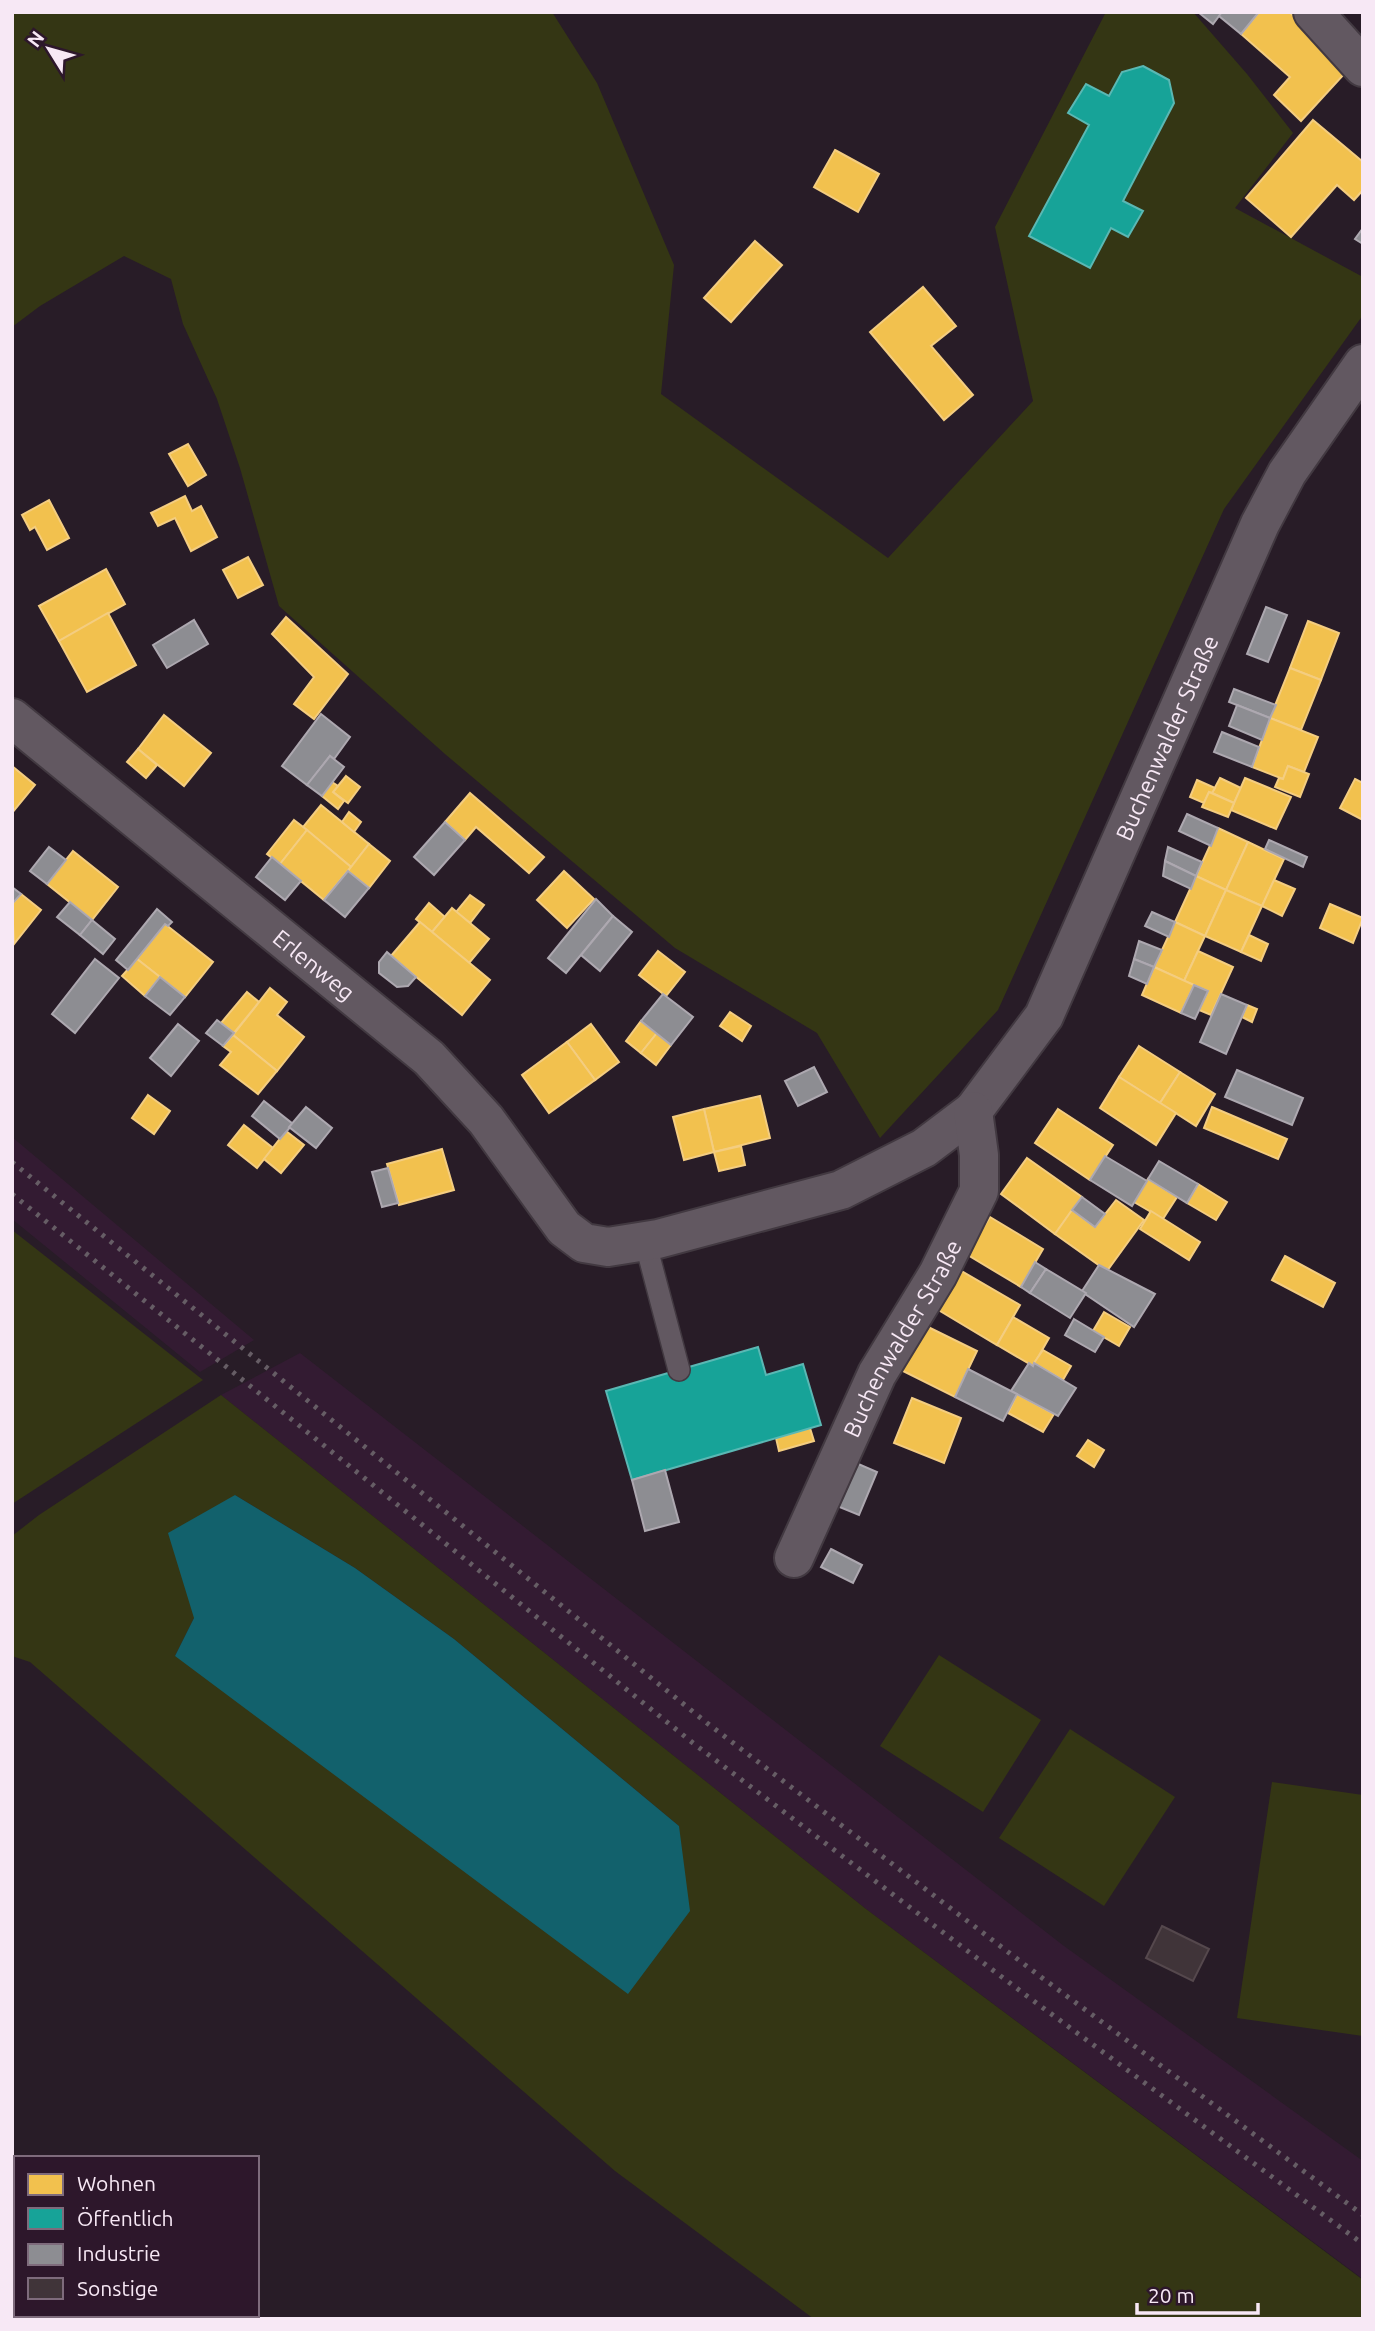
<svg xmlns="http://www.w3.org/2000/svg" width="1375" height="2331" font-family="Ubuntu,sans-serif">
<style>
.built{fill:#331b32}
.green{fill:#343614;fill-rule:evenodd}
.water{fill:#12616c}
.homes{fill:#f2c14e;stroke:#f4cd80;stroke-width:2}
.public{fill:#17a398;stroke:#5ab8b4;stroke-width:2}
.industry{fill:#8d8d92;stroke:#ada8b0;stroke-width:2}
.building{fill:#403439;stroke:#55484d;stroke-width:2}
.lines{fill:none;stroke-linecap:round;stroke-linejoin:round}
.service-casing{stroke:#423941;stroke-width:24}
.minor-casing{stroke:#423941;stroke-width:42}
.service{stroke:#625861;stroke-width:21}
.minor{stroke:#625861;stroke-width:38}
.rail{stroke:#665d65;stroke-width:5;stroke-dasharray:3.5 7;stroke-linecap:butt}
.labels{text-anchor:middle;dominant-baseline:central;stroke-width:7;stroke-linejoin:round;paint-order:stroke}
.street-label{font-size:23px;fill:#f7e8f5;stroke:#2d172b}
</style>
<rect width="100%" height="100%" fill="#281c27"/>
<g class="built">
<polygon points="12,1137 254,1340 200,1372 12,1219"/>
<polygon points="300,1353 1064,1946 1363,2161 1363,2279 866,1909 221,1395"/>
</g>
<g class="green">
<polygon points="12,12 552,12 597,83 674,265 661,394 888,558 1033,401 995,227 1106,12 1193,12 1247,74 1293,133 1235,208 1363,277 1363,315 1224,509 998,1010 880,1138 817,1033 675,948 445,754 279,606 240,468 217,399 183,324 171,279 124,256 40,306 12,327"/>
<polygon points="12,1230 203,1380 12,1504"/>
<path d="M221,1395L866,1909L1363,2280V2319H814L615,2171L30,1662L12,1656V1536L39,1515ZM235,1495L355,1568L454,1639L679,1826L175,1656L194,1618Z"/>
<polygon points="939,1655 1041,1720 983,1812 880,1746"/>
<polygon points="1070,1729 1175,1797 1104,1906 999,1838"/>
<polygon points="1272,1782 1363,1795 1363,2036 1237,2018"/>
</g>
<polygon class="water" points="235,1495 355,1568 454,1639 679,1826 690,1911 628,1994 175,1656 194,1618 168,1533"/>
<g class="homes">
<polygon points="1259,12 1289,12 1317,36 1346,72 1301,121 1274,95 1290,77 1241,34"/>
<polygon points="1313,120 1363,162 1363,190 1354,200 1337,185 1291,237 1246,198"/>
<polygon points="835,150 879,174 858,212 814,187"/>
<polygon points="755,241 782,265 731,322 704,298"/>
<polygon points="923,287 956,326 931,346 973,395 944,420 870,332"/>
<polygon points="188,444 206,475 188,486 169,454"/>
<polygon points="185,496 192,511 201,506 217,537 191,551 175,518 158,526 151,513"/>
<polygon points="49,500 69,538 47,550 35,527 30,530 22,515"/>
<polygon points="248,557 263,585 238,598 223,570"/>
<polygon points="106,569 125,604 59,641 39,606"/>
<polygon points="108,613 136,665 87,692 59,641"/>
<polygon points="286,617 348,674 314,719 294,704 314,677 272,634"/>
<polygon points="1308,621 1339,633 1321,680 1290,668"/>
<polygon points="1290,668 1321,680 1301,730 1270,718"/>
<polygon points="164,715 211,753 184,786 138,749"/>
<polygon points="1270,718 1318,737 1304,772 1288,766 1283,779 1252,767"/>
<polygon points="138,749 157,765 146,778 127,762"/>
<polygon points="12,766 35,785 12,813"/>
<polygon points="1288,766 1309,774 1300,797 1275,787 1279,778 1283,779"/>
<polygon points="346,776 360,787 348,803 333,792"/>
<polygon points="1220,778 1241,788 1234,803 1212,793"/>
<polygon points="1245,778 1291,797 1276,829 1231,810"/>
<polygon points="1355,779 1363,783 1363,820 1340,808"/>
<polygon points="1197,780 1215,788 1212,793 1209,792 1204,803 1190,797"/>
<polygon points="332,782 338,786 333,792 344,801 338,809 322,796"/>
<polygon points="1209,792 1234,803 1228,817 1202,807"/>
<polygon points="470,793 544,857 529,873 476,827 465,840 445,822"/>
<polygon points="321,805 369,844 351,867 303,827"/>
<polygon points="349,812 361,822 354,832 342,822"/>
<polygon points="294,820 307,830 280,864 267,854"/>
<polygon points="1218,828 1248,842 1226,890 1196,876"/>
<polygon points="307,830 351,867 324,900 280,864"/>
<polygon points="1248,842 1284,859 1262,906 1226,890"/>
<polygon points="369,844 390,861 369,888 348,871"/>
<polygon points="73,851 118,887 92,920 47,884"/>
<polygon points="564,871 594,899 567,928 537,900"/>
<polygon points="1196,876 1226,890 1205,936 1175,922"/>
<polygon points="1274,880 1295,889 1282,916 1262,906"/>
<polygon points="1226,890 1262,906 1241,952 1205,936"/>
<polygon points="21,894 41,910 14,944 12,904"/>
<polygon points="470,895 484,905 470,923 456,912"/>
<polygon points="429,903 445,917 432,932 416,919"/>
<polygon points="1330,904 1363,918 1353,943 1320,928"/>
<polygon points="452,908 489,939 469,963 432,932"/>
<polygon points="420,922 490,980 462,1015 391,956"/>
<polygon points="1175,922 1205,936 1184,981 1154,967"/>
<polygon points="165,924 213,962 185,997 137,959"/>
<polygon points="1249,935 1268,944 1261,961 1241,952"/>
<polygon points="658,951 685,972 666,996 639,975"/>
<polygon points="1198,951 1233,967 1211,1015 1199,1010 1208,991 1184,981"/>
<polygon points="137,959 160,977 145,996 122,976"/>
<polygon points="1154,967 1194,985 1181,1013 1142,995"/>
<polygon points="270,988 287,1002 277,1015 304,1037 277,1071 233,1035"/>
<polygon points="247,992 259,1002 234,1033 221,1023"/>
<polygon points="1247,1005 1257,1009 1252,1022 1242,1017"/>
<polygon points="730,1012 751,1026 742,1041 720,1026"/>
<polygon points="641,1021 657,1033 641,1053 626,1041"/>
<polygon points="591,1024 619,1062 595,1080 567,1042"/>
<polygon points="657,1033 671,1045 656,1065 641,1053"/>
<polygon points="233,1035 277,1071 258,1094 220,1065 231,1052 223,1046"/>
<polygon points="567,1042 595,1080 549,1113 522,1075"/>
<polygon points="1139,1046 1180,1072 1160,1103 1119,1077"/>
<polygon points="1180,1072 1215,1094 1196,1126 1160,1103"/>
<polygon points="1119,1077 1176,1113 1156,1145 1100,1108"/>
<polygon points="148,1095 170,1111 154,1134 132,1118"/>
<polygon points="760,1096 770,1138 714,1152 704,1109"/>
<polygon points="1212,1107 1287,1139 1278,1159 1204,1128"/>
<polygon points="704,1109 714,1152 684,1160 673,1117"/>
<polygon points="1058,1109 1113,1145 1090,1180 1035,1143"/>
<polygon points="244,1125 273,1148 257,1168 228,1145"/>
<polygon points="286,1131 304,1145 281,1173 264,1159"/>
<polygon points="741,1146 745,1165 719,1171 714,1152"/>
<polygon points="442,1149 454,1190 399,1205 387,1164"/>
<polygon points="1027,1158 1082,1197 1055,1234 1001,1194"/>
<polygon points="1148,1179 1177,1197 1163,1219 1134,1202"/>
<polygon points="1198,1184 1227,1202 1216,1220 1187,1203"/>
<polygon points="1116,1200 1144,1220 1107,1271 1055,1234 1072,1210 1095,1227"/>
<polygon points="1151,1211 1200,1242 1189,1260 1140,1229"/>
<polygon points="990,1217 1043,1249 1021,1287 966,1254"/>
<polygon points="1285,1256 1335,1283 1323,1307 1272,1280"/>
<polygon points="958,1269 1020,1305 997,1345 935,1308"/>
<polygon points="1104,1312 1130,1327 1119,1346 1093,1331"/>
<polygon points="1013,1317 1049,1338 1033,1366 997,1345"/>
<polygon points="922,1324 977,1351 955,1397 899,1369"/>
<polygon points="1043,1350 1071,1366 1063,1380 1034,1363"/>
<polygon points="1017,1394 1054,1414 1043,1432 1008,1413"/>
<polygon points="912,1398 961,1418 944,1463 894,1443"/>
<polygon points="810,1428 814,1441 779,1451 776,1438"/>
<polygon points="1088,1440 1104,1450 1094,1467 1077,1456"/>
</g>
<g class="public">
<polygon points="1143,66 1169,80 1174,103 1123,201 1143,211 1128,237 1111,228 1090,268 1029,236 1089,125 1068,113 1086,84 1109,96 1122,72"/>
<polygon points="758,1347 766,1375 803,1364 821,1425 632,1480 606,1391"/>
</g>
<g class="industry">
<polygon points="1198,12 1222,12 1213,24"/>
<polygon points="1222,12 1259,12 1241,34 1219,16"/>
<polygon points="1363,228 1363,244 1355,239"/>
<polygon points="1266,607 1287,615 1268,662 1247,654"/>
<polygon points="194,620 208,644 167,668 153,645"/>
<polygon points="1234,689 1276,705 1270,718 1229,702"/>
<polygon points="1237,705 1270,718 1262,740 1229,726"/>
<polygon points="321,714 350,737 334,759 330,756 307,785 282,766"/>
<polygon points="1222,732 1259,747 1252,767 1214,752"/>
<polygon points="330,756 344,767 322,796 307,785"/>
<polygon points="1187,814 1218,828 1211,846 1179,831"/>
<polygon points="445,822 465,840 434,875 414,857"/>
<polygon points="1269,840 1307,857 1303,867 1265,849"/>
<polygon points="49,847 66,860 47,884 30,871"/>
<polygon points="1168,847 1202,862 1196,876 1165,861"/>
<polygon points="272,857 301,881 285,900 256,877"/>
<polygon points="1165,861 1196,876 1191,889 1163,876"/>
<polygon points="348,871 369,888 345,917 324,900"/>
<polygon points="12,887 21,894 12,904"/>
<polygon points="596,899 613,916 566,973 548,958"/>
<polygon points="70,902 92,920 80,935 57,917"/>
<polygon points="157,909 172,922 168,926 165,924 128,970 116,960"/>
<polygon points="1152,912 1175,922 1169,937 1145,926"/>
<polygon points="613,916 632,932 600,971 581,955"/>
<polygon points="92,920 115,939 103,954 80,935"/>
<polygon points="1139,941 1162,950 1154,967 1134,959"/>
<polygon points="387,952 416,977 408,986 397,987 379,973 379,962"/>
<polygon points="95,959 119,978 75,1033 52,1014"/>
<polygon points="1134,959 1154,967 1147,984 1129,976"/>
<polygon points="160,977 185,997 170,1015 145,996"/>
<polygon points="1194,985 1208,991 1195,1019 1181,1013"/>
<polygon points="663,994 693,1017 671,1045 641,1021"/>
<polygon points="1221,994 1247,1005 1226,1054 1200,1042"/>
<polygon points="217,1020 234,1033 223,1046 206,1033"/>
<polygon points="178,1024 199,1041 171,1076 150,1058"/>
<polygon points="814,1067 827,1092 798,1106 785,1081"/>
<polygon points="1237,1070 1303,1098 1292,1125 1225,1097"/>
<polygon points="264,1101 293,1124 280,1139 252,1116"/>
<polygon points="306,1107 332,1128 316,1148 289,1127"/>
<polygon points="1105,1156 1147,1181 1132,1206 1090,1180"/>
<polygon points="1159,1161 1198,1184 1187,1203 1148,1179"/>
<polygon points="388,1168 398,1203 382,1207 372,1172"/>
<polygon points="1082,1197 1105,1214 1095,1227 1072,1210"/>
<polygon points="1035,1262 1046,1269 1030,1293 1021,1287"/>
<polygon points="1099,1265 1155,1294 1134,1327 1085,1294 1082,1291"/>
<polygon points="1046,1269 1086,1293 1070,1318 1030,1293"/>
<polygon points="1074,1319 1104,1337 1095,1352 1065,1335"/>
<polygon points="1029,1363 1033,1366 1034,1363 1076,1388 1058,1416 1011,1391"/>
<polygon points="968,1369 1017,1394 1003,1421 955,1397"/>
<polygon points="856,1463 877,1472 859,1515 837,1506"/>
<polygon points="665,1470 679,1522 645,1531 632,1480"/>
<polygon points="831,1549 862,1565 853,1583 821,1567"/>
</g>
<polygon class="building" points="1162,1926 1209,1949 1193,1981 1146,1958"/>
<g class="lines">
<defs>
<polyline id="service" points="645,1241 679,1370"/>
<g id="minor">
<polyline points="1313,12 1363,67"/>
<path id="s1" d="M12,718L429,1058L486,1120L564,1228L584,1243L608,1247L658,1239L841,1190L924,1148L973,1111L1044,1016L1260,524L1287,473L1363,364"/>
<path id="s2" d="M794,1558L877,1374L938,1274L979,1191V1155L973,1111"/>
</g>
</defs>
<use href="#service" class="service-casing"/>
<use href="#minor" class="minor-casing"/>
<use href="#service" class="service"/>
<use href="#minor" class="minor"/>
<g class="rail">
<polyline points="12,1162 707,1723 1041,1977 1363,2215"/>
<polyline points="12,1194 693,1743 1027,1996 1363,2244"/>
</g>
</g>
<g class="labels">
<g class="street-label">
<text stroke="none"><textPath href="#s1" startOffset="1622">Buchenwalder Straße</textPath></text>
<text stroke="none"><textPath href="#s1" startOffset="390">Erlenweg</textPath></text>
<text stroke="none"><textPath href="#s2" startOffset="245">Buchenwalder Straße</textPath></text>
</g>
</g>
<rect width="1375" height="2331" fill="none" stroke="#f7e8f5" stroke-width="28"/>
<rect x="14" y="2156" width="245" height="161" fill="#2d172b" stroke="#7e6b7c" stroke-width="2"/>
<rect x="28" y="2174" width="35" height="21" fill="#f2c14e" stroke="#7e6b7c" stroke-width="2"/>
<text x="77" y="2191" font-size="21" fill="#f7e8f5">Wohnen</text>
<rect x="28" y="2208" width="35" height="21" fill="#17a398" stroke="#7e6b7c" stroke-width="2"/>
<text x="77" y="2226" font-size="21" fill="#f7e8f5">Öffentlich</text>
<rect x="28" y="2244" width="35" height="21" fill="#8d8d92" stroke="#7e6b7c" stroke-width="2"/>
<text x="77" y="2261" font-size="21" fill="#f7e8f5">Industrie</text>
<rect x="28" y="2278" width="35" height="21" fill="#403439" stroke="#7e6b7c" stroke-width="2"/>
<text x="77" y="2296" font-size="21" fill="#f7e8f5">Sonstige</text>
<g transform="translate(49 49) rotate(307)" stroke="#2d172b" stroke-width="5" paint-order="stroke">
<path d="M0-5L12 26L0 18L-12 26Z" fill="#f7e8f5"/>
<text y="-10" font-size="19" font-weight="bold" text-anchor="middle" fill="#f7e8f5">N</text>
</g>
<path d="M1137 2303v10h121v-10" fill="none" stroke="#f7e8f5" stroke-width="3.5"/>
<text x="1148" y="2303" font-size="21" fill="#f7e8f5" stroke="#2d172b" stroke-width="5" paint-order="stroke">20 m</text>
</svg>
